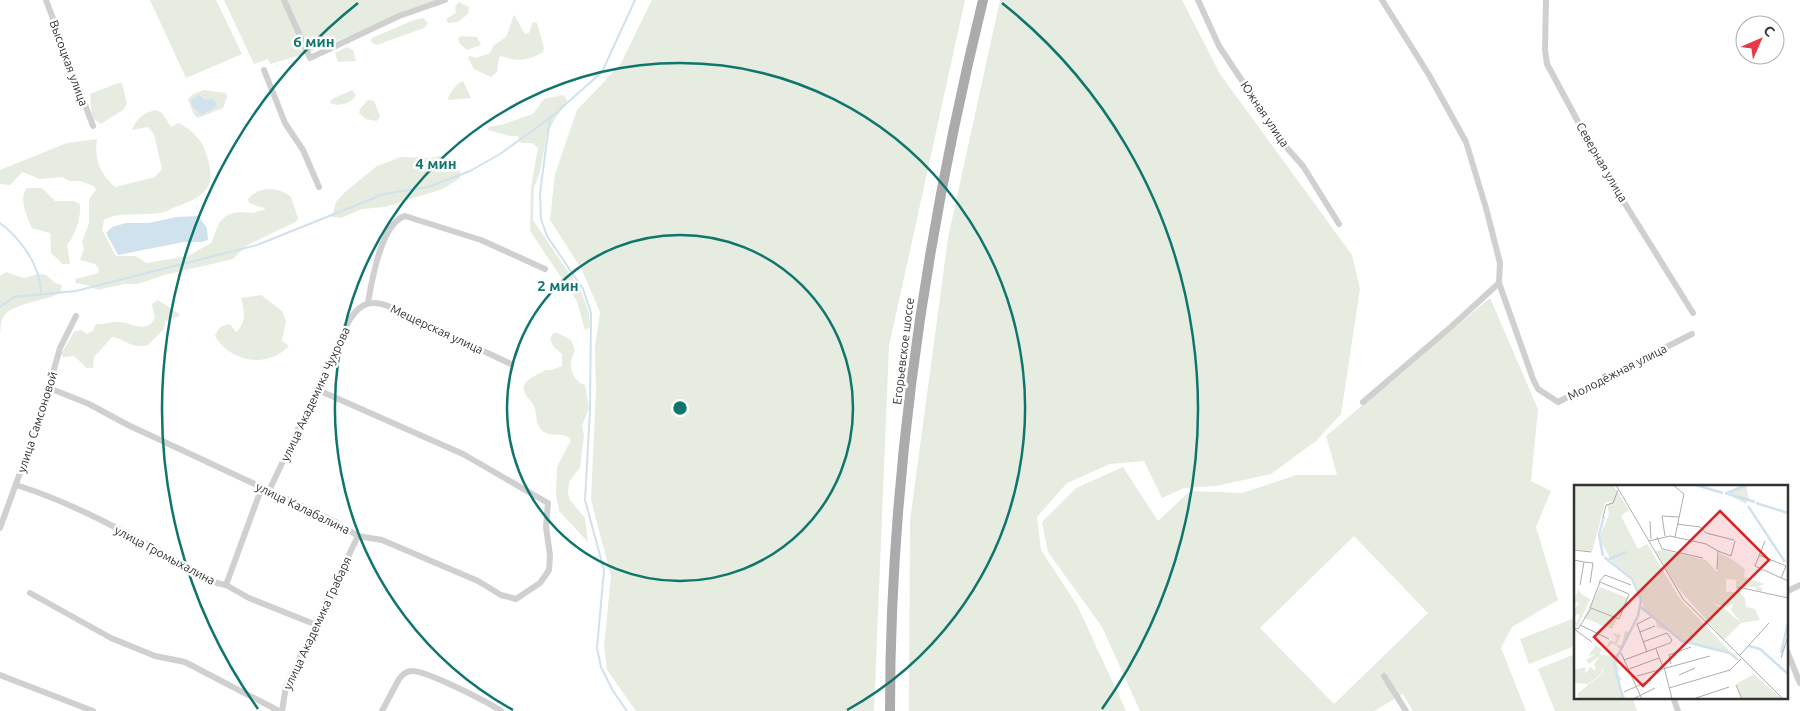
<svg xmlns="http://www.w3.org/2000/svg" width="1800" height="711" font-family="Ubuntu,sans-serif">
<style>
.green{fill:#e6ecdf;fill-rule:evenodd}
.water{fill:#cfe2ee}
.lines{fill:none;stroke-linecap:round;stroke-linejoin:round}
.stream{stroke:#cfe2ee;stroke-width:2}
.street{stroke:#d0d0d0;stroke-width:6}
.primary{stroke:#ababab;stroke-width:10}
.ring{fill:none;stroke:#0f766e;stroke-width:2.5}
.labels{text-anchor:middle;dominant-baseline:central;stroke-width:5;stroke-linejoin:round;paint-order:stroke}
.street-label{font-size:12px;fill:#333;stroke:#fff}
.inset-river{fill:none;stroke:#cfe2ee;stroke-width:2.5}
.inset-road{fill:none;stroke:#adadad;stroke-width:1}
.view{fill:#d62828;fill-opacity:0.15;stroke:#d62828;stroke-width:2.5}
.inset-edge{fill:none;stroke:#333;stroke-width:2.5}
.centre{fill:#0f766e;stroke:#fff;stroke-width:2.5}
.ring-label{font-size:15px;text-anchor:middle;font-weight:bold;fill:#0f766e;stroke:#fff;stroke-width:5;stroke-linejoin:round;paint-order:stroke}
</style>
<rect width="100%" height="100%" fill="#fff"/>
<g class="green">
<polygon points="150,0 216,0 242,54 186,78"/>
<polygon points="224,0 437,0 308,53 270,64 268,59 254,64"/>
<polygon points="652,0 965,0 889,346 874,711 636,711 607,670 604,646 611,576 591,500 596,390 595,348 600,312 582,270 550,220 555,174 577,110 620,65"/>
<polygon points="1000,0 1182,0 1220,74 1352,255 1360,289 1341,414 1316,441 1271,474 1216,486 1184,488 1162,498 1144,461 1110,464 1067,483 1037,517 1041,550 1077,605 1126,711 909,711 910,521 948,238"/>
<polygon points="459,2 469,7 468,14 458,22 448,23 446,19 456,13 455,7"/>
<path d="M514,15L525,34L529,33L533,22L537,23L544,48L543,52C528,61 518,62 501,56L499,58L497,72L491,77L474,69L468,58L469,56L476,58L490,53L493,46L506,37Z"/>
<polygon points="423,18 428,23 424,28 377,45 371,42 372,38 414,20"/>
<polygon points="461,36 477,37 481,45 467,50 460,44 458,38"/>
<polygon points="347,47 353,50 356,61 338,62 335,53"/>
<path d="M463,81L471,98L448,100C448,94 457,83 463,81Z"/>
<polygon points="118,83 122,83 127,104 123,110 101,124 92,118 90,94"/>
<polygon points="204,90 225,93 227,96 223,108 198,118 194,115 188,99 193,94"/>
<path d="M352,90L356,95C350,104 339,107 330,103L332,99Z"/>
<polygon points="564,95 568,102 556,117 547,134 540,172 534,188 533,220 581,291 589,313 590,327 585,330 577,301 530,231 531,187 538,148 532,143 521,143 518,136 510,136 488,130 489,127 504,124 533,114 544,99"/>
<polygon points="368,100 374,101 380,116 377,121 366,119 359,113 360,109"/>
<path d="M156,110L162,113L171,127L178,123C187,126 201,139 204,148C217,182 212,194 178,206C172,208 166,212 160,213C142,216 120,211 104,220L102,230L116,256H135L147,263L188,256L211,243L219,223L227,215L238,212L253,213L266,209L249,203L248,199C259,186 278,186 291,197L298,218L297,221L246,246L233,259L164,275L138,284H124L98,290L87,285L75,283L76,279L98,273L99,269L95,264L80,260L84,249L82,242L89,223V199L96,190L94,186L80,181H69L63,177L40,179L22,172L10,185L0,184V170L67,143L97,139C94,160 100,173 115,187L155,177L162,169L154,134L148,127L132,130C137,118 143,113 156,110Z"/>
<polygon points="447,154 438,170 445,172 460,171 460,178 443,189 385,207 362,209 341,218 332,217 336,202 344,193 377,166 401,157 432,158"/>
<path d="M27,188H42L55,201H74L80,204C81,218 76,234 67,245L70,264H63L51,253L50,233L32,228C27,218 18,197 27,188Z"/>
<path d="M6,272L24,278L38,274L46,275L55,283L62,285L60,293C47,301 9,303 2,319C0,324 1,330 0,335V276Z"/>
<path d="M261,295L282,311L286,321L282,341L289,346C267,369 230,362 215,336C218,328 221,325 230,324L236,332C246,324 245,310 241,298Z"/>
<path d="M1490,298L1538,409L1531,481L1551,491L1536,527L1558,600L1512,627L1501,648L1526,711H1413L1403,694L1374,711H1140L1102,627L1048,552L1042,522L1076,488L1123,467L1158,521L1190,491L1242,493L1296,475H1337L1326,436ZM1354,536L1428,613L1334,704L1260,628Z"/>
<path d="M158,300L178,313L180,316L165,321L164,329L148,345C131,350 123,337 112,337L94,357L93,368H87L74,356L63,357L61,354L74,332L81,330L87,334L93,331L96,324C104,325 112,321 120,322C131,322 146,335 155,318L152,304Z"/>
<path d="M553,333H558L571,340L575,350C568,362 570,380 585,385L589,408L582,426L584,436L580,467L569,482L568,493L570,500L585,518L588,542L559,511L556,494L557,467L571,440C566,432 555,437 546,433C534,426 538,417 534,406C531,399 522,395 524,386C526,379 540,373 546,370H551L562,366V354L554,347L550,339Z"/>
<polygon points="1575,618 1575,646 1529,664 1520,639"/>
<polygon points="1575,654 1575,697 1632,697 1637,711 1555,711 1538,669"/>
</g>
<g class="water">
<polygon points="199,95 205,100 213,99 217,106 202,115 192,106 191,100"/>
<polygon points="198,216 207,228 208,240 201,242 184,242 118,255 106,233 112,227 126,223 149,223 176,217"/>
</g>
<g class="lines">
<g class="stream">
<polyline points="550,118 540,193 541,219 547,236 583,289 591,313 590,410 585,500 604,570 597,648 601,667 613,691 627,711"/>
<path d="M0,223C21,239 40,265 41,292"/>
<polyline points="0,307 14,297 76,291 257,245 384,194 428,187 470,171 500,154 550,118 602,72 635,0"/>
</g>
<g class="street">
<polyline points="46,0 93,126"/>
<polyline points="284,0 310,58 399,16 445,0"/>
<polyline points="1198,0 1219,46 1286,147 1303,166 1339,224"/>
<polyline points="1546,0 1545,50 1547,64 1604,170 1693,313"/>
<polyline points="264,70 285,123 303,150 319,187"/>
<polyline points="1499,283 1533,379 1538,389 1558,402 1692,334"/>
<path d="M368,302C372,281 381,223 405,216L481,240L545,269"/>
<polyline points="49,388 89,404 128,425 334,521 358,536 382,540 478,581 501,595 516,599 540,583 549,570 550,555 546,527 548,503 463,454 318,390"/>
<polyline points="1363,402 1452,326 1499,283 1500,263 1486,208 1466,142 1429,75 1382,0"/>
<path d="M16,485C85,506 154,549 217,583L226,585L249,598L314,624"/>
<path d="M269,491L346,326C357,306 367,298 388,306L511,364"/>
<polyline points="0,528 41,415 60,348 76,316"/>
<polyline points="226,585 259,495 264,488"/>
<polyline points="1786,592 1800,585"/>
<polyline points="30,593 111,638 155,656 185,662 279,711"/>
<polyline points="1786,649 1800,683"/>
<polyline points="0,675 93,711"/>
<polyline points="1384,676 1406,711"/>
<polyline points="1673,697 1678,711"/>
<polyline points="282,711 286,686 358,536"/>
<path d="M382,711L399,679C402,675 406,671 412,671C425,670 488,702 501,711"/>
</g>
<path class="primary" d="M890,711C890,471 926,233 983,0"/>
</g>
<g class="ring">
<circle cx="680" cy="408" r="173"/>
<path d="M513 710A345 345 0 1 1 847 710"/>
<path d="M258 709A518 518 0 0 1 358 3M1002 3A518 518 0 0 1 1102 709"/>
</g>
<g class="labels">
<g class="street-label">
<text transform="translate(69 63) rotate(70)">Высоцкая улица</text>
<text transform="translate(1265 114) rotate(56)">Южная улица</text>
<text transform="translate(1602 162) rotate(60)">Северная улица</text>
<text transform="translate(437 329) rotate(25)">Мещерская улица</text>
<text transform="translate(903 351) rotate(-83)">Егорьевское шоссе</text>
<text transform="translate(1617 372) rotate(-27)">Молодёжная улица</text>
<text transform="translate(315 394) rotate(-65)">улица Академика Чухрова</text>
<text transform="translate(37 422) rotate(-72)">улица Самсоновой</text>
<text transform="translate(303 508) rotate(26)">улица Калабалина</text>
<text transform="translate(165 555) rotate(28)">улица Громыхалина</text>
<text transform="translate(317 623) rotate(-65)">улица Академика Грабаря</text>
</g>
</g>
<g transform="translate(1574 485)">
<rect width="214" height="214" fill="#fff"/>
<path d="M0,0H39L55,25L47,31L64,64L73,59L106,114L165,176L157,169L134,164L138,163L134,161L109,156L90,139L99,148L83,142L82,136L89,138L71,125L60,95L37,75L28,59L26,51L35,29L33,20L39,16L31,18L18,67L0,64ZM172,1L175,14L179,17L173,15L172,19L153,9ZM87,65L132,75L143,87L145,68L156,73L171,84L170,92L191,99L183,102L189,103L188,106L182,105V102H167L165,107L171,113L172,122L181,124L186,135L167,138L157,125L159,118L154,122L137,118L151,124L167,138L150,155L103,102L81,66ZM152,94L162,95V107H152ZM26,102L54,113L38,144L10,133ZM5,103L6,108L16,114L3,143L0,136L3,138L6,130L3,129L0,134V125L5,118L0,117ZM51,146L56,147L47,165L39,158L31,165L36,155L41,157L43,153L38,148L47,150L42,160H48ZM22,160L28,165L25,169L38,171L44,168L42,174L47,189L45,185L43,188L48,194L45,197L52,214H44L41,209L43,214H7L3,209L29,188V181L28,188L14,199L2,198L0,194V185L12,182L11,189L16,182L22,186L20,179L26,171L15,179L12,175L22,169L14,171ZM175,184L179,189L208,214H168L162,199L179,190Z" fill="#e6ecdf" fill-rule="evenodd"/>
<path class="inset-river" d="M122,0L149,8M151,8L181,17M153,8L173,0M182,18L214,28M174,21L211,77M29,71L25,50L30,31M30,72L58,94L67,115L64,131L40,178L49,214M35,74L53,67M67,122L108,156L156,168L164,175M175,161L186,164L214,189M207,168L214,138"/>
<path class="inset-road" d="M42,0L109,114L209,214M99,0L110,9L101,52M29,32L32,20L39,18L44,5M76,36L77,54M103,39L126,42L132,48L160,55M91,51L88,31L105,32M83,52L88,64L129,73M75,56L96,51L132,59L144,66L143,84M191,56L181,81L214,96M0,65L17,67M144,66L157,71L161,56M185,70L212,81L207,93M0,75L10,77L6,100M10,77L19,78L16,98M25,97L31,90L57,100M164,102L214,113M6,140L35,154M0,143L4,144L17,123L45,134L55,109L26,97L16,123M0,144L18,157M66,147L81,141M82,164L89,182M73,167L63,139L77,132M47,168L68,214M166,170L195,138M207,173L214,151M50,175L96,158L98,155L93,148L69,157M97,179L95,170L117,162M90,182L98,214M55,184L85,173M105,190L121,183M63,191L136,171M162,200L168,214M95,203L156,185L167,174M50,207L77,195M59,214L81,203M119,214L155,202"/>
<path class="view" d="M146,26L195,75L69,201L20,152Z"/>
<rect width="214" height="214" class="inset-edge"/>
</g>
<circle cx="680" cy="408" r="8" class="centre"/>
<g class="ring-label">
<text x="314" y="47">6 мин</text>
<text x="436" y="169">4 мин</text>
<text x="558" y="291">2 мин</text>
</g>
<g transform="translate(1760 40) rotate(45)"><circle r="24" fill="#ffffff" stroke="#adadad"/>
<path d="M0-4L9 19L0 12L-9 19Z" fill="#e63946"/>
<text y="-8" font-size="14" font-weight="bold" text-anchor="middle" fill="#333333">С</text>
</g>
</svg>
